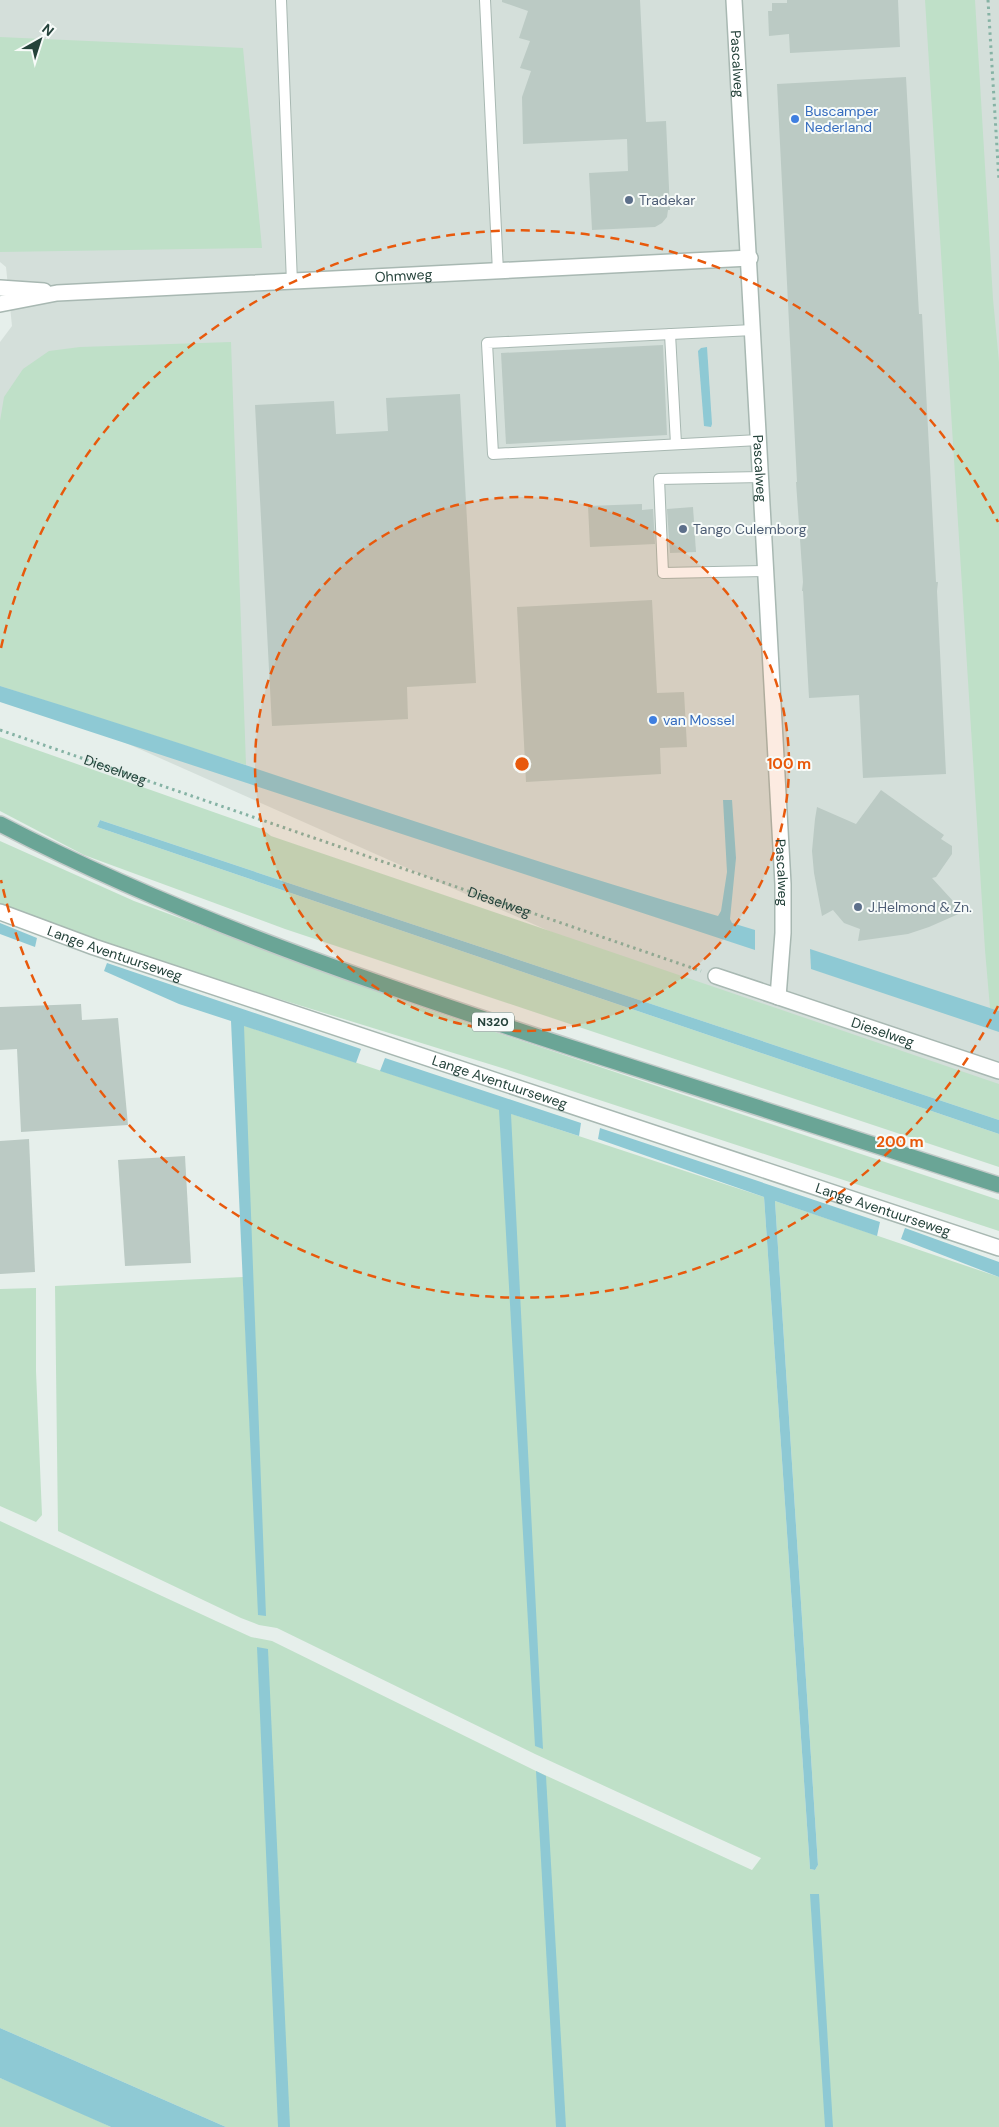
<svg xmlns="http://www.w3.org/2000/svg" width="999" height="2127" font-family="'DM Sans',sans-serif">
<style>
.built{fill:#d4dfda}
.green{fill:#bfe0c8}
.water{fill:#8ec9d4}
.building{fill:#bbcac4}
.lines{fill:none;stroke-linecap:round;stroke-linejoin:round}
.service-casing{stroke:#a8b8b2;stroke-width:12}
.minor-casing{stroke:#a8b8b2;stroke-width:18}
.primary-casing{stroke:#c2cac8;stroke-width:18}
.path{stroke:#86b3a5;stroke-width:3;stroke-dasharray:2.5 4;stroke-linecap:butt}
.service{stroke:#fff;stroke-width:10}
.minor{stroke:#fff;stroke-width:15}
.primary{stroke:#6aa596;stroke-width:15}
.ring{fill:none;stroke:#e8590c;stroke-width:2.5;stroke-dasharray:9 6}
.shop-dot{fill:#3f7fe0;stroke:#f7fbf9;stroke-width:2}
.service-dot{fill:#5c6f8a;stroke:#f7fbf9;stroke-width:2}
.labels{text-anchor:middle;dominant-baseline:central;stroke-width:4;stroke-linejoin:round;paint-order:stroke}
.shield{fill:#f7fbf9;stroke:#637a73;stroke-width:1}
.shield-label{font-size:12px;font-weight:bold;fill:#24423a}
.street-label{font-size:14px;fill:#24423a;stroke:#f7fbf9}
.shop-label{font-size:14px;fill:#366cbe;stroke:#f7fbf9;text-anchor:start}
.service-label{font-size:14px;fill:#4e5e75;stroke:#f7fbf9;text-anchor:start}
.centre{fill:#e8590c;stroke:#f7fbf9;stroke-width:2.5}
.ring-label{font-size:15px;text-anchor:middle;font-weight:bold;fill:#e8590c;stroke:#f7fbf9;stroke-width:4;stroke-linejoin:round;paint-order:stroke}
</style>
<rect width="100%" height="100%" fill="#e6efeb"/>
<polygon class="built" points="0,0 999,0 999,1090 587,948 0,687 0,342 12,326 6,267 0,262"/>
<g class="green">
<polygon points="925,0 975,0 993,299 999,362 999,1011 990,1008 985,950"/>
<polygon points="0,37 243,48 262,248 0,252"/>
<polygon points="231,342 246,765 0,686 0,421 4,397 23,369 49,351 80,347"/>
<polygon points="0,737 262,829 271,836 999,1084 999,1120 100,820 97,827 999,1134 999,1167 285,929 84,855 0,811"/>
<polygon points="0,841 134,901 417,1006 999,1200 999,1231 502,1068 95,942 0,906"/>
<polygon points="233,1022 764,1197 810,1869 815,1870 818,1865 775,1201 999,1277 999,2127 226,2127 0,2028 0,1521 216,1621 251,1637 272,1641 536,1771 752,1870 761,1858 535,1754 277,1628 259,1625 241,1618 58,1531 55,1286 243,1277 253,1488"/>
<polygon points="36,1288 36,1371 42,1515 36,1522 0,1506 0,1289"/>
<polygon points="0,2078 47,2097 111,2127 0,2127"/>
</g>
<g class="water">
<polygon points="707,347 712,424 711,427 704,426 698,351 701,348"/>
<path d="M0,686C240,760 476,846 718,916L721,911L727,872L723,800H732L736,858L730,919L732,923L755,930V950L0,702Z"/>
<polygon points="100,820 999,1120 999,1134 97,827"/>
<polygon points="0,923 37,938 35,947 0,934"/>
<polygon points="810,949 999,1011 999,1032 811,969"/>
<polygon points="107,963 361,1049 356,1063 244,1026 266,1616 258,1615 231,1021 179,1004 104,971"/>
<polygon points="385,1058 581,1123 579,1136 511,1114 543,1749 535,1746 499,1110 380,1071"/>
<polygon points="600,1128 880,1222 877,1236 775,1201 818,1865 815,1870 810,1869 764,1197 598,1139"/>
<polygon points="905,1228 999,1262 999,1277 901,1239"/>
<polygon points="257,1647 268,1649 290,2127 278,2127"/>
<polygon points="536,1771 546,1776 566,2127 556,2127"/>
<polygon points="810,1894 819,1894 833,2127 825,2127"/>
<polygon points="0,2028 226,2127 111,2127 0,2078"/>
</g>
<g class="building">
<polygon points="502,0 640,0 646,122 666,121 670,210 668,210 667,217 662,223 655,227 592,230 589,173 628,171 627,139 523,144 522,97 531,71 520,68 530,41 519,38 528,11 502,2"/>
<polygon points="787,0 898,0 900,47 790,53 789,34 769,36 768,11 772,11 772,3 787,3"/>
<polygon points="906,77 919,314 922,314 936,582 938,582 937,591 946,774 863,778 859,695 809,698 803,591 802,591 803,582 796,482 797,482 777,84"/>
<polygon points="663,345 667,435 506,444 501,353"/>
<polygon points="460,394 476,683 407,687 408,719 272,726 255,405 334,401 336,434 388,431 386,398"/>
<polygon points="642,504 642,510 653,509 655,544 590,547 588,506"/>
<polygon points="693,507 696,552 670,553 667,509"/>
<polygon points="652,600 657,693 684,692 687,747 660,748 661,774 526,782 517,607"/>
<polygon points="881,790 944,835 941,839 952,846 952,854 936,877 932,878 963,912 929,927 908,934 858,941 860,929 844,923 833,910 822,916 814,873 812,851 815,819 817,807 856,824"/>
<polygon points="81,1004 82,1020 118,1018 128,1125 21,1132 17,1049 0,1050 0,1007"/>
<polygon points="29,1139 35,1272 0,1274 0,1141"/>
<polygon points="185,1156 191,1263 125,1266 118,1160"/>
</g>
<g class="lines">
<defs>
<g id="service">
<polyline points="281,0 292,283"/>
<polyline points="485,0 498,272"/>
<polyline points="753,330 487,343 493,454 759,440"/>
<polyline points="670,334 676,444"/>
<polyline points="761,477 659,479 663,573 766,571"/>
</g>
<g id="minor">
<path id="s2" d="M734,0L783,884V933L778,997"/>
<polyline points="0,288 44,291"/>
<path id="s3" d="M0,304L57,293L750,258"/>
<path id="s4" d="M0,912L94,947L999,1248"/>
<path id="s5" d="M716,976L999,1071"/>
</g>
<path id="primary" d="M0,824C185,920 384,987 582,1051C721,1095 860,1140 999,1185"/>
</defs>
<use href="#service" class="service-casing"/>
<use href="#minor" class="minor-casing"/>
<use href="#primary" class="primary-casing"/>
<g class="path">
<polyline points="988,0 999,181"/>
<path id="s1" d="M0,730L701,971"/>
</g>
<use href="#service" class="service"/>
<use href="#minor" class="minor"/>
<use href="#primary" class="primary"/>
</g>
<circle cx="522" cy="764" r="267" fill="#e8590c" fill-opacity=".12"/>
<g class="ring">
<circle cx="522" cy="764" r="267"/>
<path d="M998 1006A534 534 0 0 1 1 880M1 648A534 534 0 0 1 998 522"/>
</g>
<g class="shop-dot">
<circle cx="795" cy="119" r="5"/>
<circle cx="653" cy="720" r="5"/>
</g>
<g class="service-dot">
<circle cx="629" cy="200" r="5"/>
<circle cx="683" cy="529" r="5"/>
<circle cx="858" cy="907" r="5"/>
</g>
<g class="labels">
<rect class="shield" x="472" y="1012.5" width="42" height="19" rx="4"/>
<g class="shield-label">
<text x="493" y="1022">N320</text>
</g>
<g class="street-label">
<text stroke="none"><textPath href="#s2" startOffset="64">Pascalweg</textPath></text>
<text stroke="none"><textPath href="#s3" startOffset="405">Ohmweg</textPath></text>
<text stroke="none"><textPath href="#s2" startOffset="469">Pascalweg</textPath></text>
<text stroke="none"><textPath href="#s1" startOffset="122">Dieselweg</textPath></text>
<text stroke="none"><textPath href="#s2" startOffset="874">Pascalweg</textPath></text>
<text stroke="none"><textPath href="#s1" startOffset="528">Dieselweg</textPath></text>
<text stroke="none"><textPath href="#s4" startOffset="122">Lange Aventuurseweg</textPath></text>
<text stroke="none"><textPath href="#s5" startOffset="176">Dieselweg</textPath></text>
<text stroke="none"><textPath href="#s4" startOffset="528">Lange Aventuurseweg</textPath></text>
<text stroke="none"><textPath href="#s4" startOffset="932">Lange Aventuurseweg</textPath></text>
</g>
<g class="shop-label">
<text x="805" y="111">Buscamper<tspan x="805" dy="16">Nederland</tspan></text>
<text x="663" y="720">van Mossel</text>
</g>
<g class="service-label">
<text x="639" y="200">Tradekar</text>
<text x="693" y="529">Tango Culemborg</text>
<text x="868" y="907">J.Helmond &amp; Zn.</text>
</g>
</g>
<circle cx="522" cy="764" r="8" class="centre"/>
<g class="ring-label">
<text x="789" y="769">100 m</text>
<text x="900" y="1147">200 m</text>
</g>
<g transform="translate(40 40) rotate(39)" stroke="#f7fbf9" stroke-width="4" paint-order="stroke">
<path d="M0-4L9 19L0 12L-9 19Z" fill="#24423a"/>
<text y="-8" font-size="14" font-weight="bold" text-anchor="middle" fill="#24423a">N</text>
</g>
</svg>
